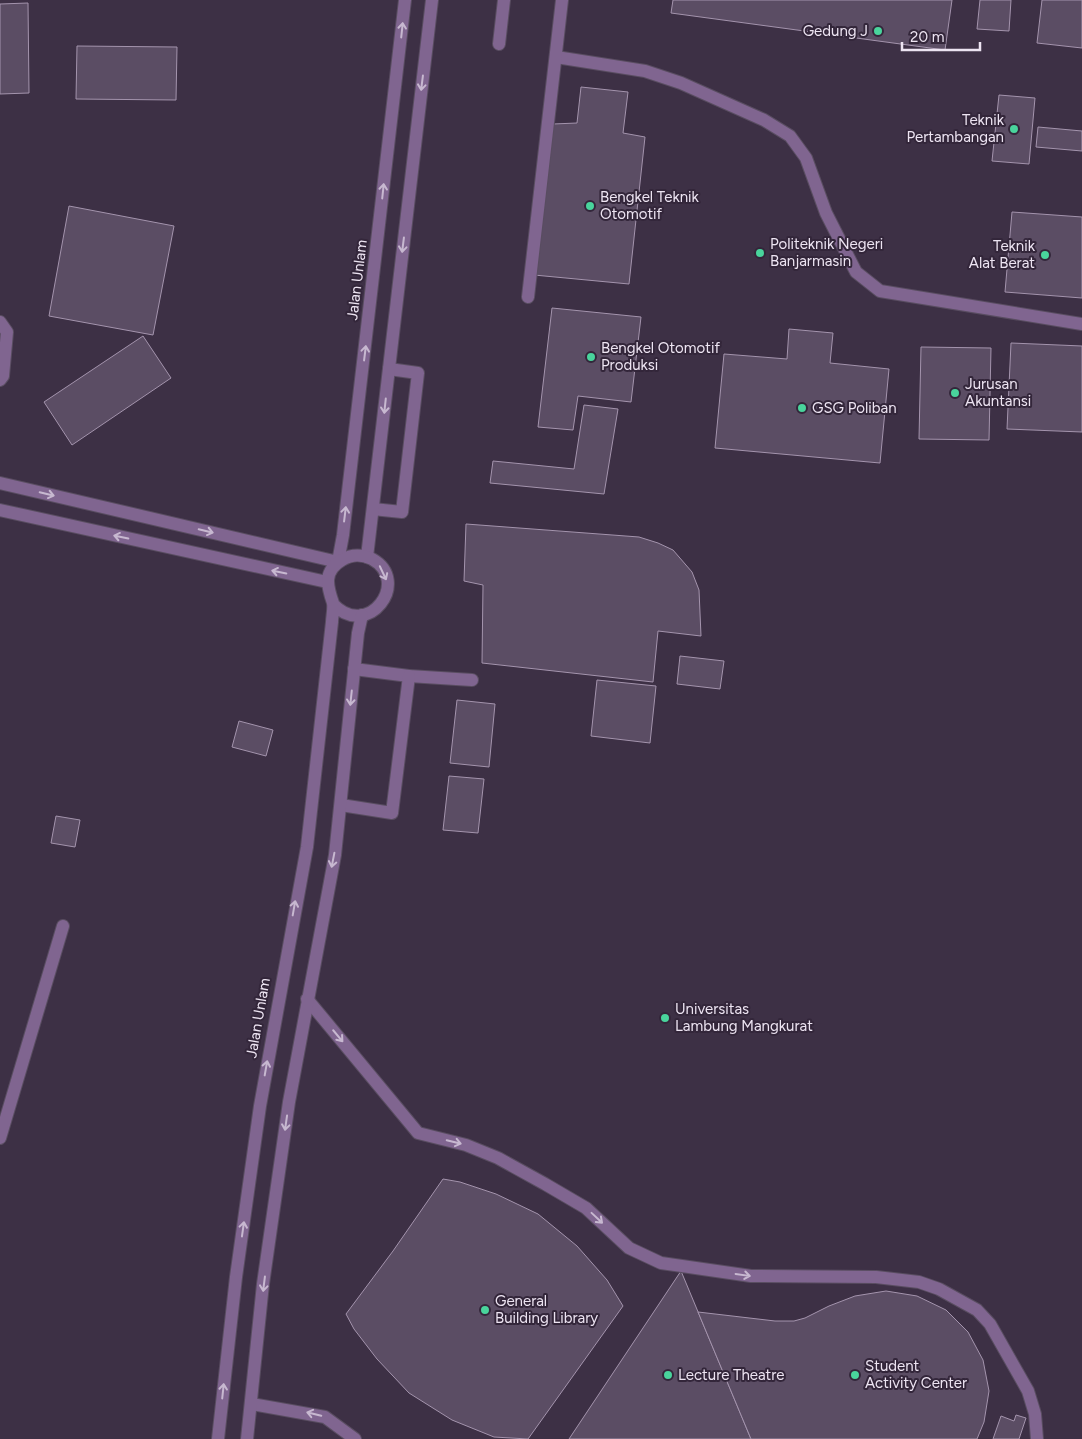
<svg xmlns="http://www.w3.org/2000/svg" width="1082" height="1439" font-family="Figtree,sans-serif">
<style>
.building{fill:#5b4d64;stroke:#a494ad}
.lines{fill:none;stroke-linecap:round;stroke-linejoin:round}
.minor-casing{stroke:#594d61;stroke-width:14}
.minor{stroke:#806590;stroke-width:12}
.oneway{stroke:#c7b8d0}
.poi-dot{fill:#49d49c;stroke:#33263a;stroke-width:2}
.labels{text-anchor:middle;dominant-baseline:central;stroke-width:4;stroke-linejoin:round;paint-order:stroke}
.poi-label{font-size:15px;fill:#ede4f2;stroke:#33263a;text-anchor:start}
.street-label{font-size:15px;fill:#ede4f2;stroke:#33263a}
</style>
<rect width="100%" height="100%" fill="#3d3045"/>
<g class="building">
<polygon points="673,0 952,0 945,50 671,13"/>
<polygon points="980,0 1011,0 1009,31 977,29"/>
<polygon points="1042,0 1082,0 1082,48 1037,43"/>
<polygon points="28,3 29,93 0,94 0,4"/>
<polygon points="77,46 177,47 176,100 76,99"/>
<polygon points="581,87 628,92 623,133 645,137 629,284 534,275 553,124 577,123"/>
<polygon points="999,95 1035,98 1029,164 992,161"/>
<polygon points="1038,127 1082,131 1082,151 1036,147"/>
<polygon points="69,206 174,226 153,335 49,316"/>
<polygon points="1012,212 1082,217 1082,298 1005,292"/>
<polygon points="552,308 641,317 631,402 578,396 573,430 538,427"/>
<polygon points="789,329 833,333 830,363 889,369 880,463 715,448 724,354 787,359"/>
<polygon points="143,336 171,378 72,445 44,402"/>
<polygon points="1011,343 1082,346 1082,432 1007,429"/>
<polygon points="921,347 991,348 989,440 919,439"/>
<polygon points="584,405 618,409 604,494 490,483 493,461 574,469"/>
<polygon points="466,524 639,537 658,543 673,550 692,572 699,590 701,636 658,631 653,682 482,663 483,585 464,581"/>
<polygon points="680,656 724,661 720,689 677,684"/>
<polygon points="597,680 656,686 650,743 591,736"/>
<polygon points="457,700 495,704 489,767 450,763"/>
<polygon points="239,721 273,730 266,756 232,747"/>
<polygon points="449,776 484,779 478,833 443,830"/>
<polygon points="56,816 80,820 75,847 51,843"/>
<polygon points="443,1179 460,1182 496,1194 538,1214 577,1246 607,1280 623,1306 528,1439 494,1437 452,1420 409,1393 377,1359 354,1329 346,1314 393,1251"/>
<polygon points="681,1271 751,1439 569,1439"/>
<polygon points="886,1291 917,1296 946,1310 968,1332 983,1360 989,1391 984,1422 977,1439 751,1439 698,1312 775,1321 794,1321 805,1318 829,1306 855,1296"/>
<polygon points="1016,1415 1026,1418 1019,1439 993,1439 1001,1416 1014,1421"/>
</g>
<g class="lines">
<defs>
<g id="minor">
<polyline points="499,44 504,0"/>
<polyline points="556,57 645,71 681,83 764,120 790,136 806,158 826,213 856,272 880,291 1082,324"/>
<polyline points="528,297 562,0"/>
<polyline points="0,322 7,332 3,376 0,380"/>
<polyline points="0,483 338,562 343,535 405,0"/>
<polyline points="373,509 402,512 418,373 389,369"/>
<polyline points="0,510 327,582"/>
<polyline points="367,557 432,0"/>
<polyline points="354,669 409,676 472,680"/>
<polyline points="341,805 392,813 409,676"/>
<polyline points="307,999 418,1133 466,1145 498,1158 545,1184 586,1208 629,1248 661,1263 751,1276 876,1277 919,1282 939,1289 977,1310 990,1324 1028,1391 1035,1414 1037,1439"/>
<polyline points="0,1138 63,926"/>
<polyline points="252,1404 325,1417 355,1439"/>
<path d="M218,1439L236,1277L260,1106L307,847L332,622C332,617 334,609 333,603C327,586 323,571 342,560C352,554 361,554 372,559C412,581 368,641 333,604"/>
<polyline points="247,1439 263,1284 289,1102 335,855 358,633 362,615"/>
</g>
</defs>
<use href="#minor" class="minor-casing"/>
<use href="#minor" class="minor"/>
</g>
<defs><path id="oneway-shaft" d="M-6 0H5M1.5-3L5.5 0L1.5 3" fill="none" stroke-width="1.6" stroke-linecap="round" stroke-linejoin="round" transform="scale(1.25)"/></defs>
<g class="oneway">
<use href="#oneway-shaft" transform="translate(402 30) rotate(-84)"/>
<use href="#oneway-shaft" transform="translate(422 83) rotate(97)"/>
<use href="#oneway-shaft" transform="translate(383 191) rotate(-84)"/>
<use href="#oneway-shaft" transform="translate(403 245) rotate(97)"/>
<use href="#oneway-shaft" transform="translate(365 353) rotate(-83)"/>
<use href="#oneway-shaft" transform="translate(385 406) rotate(96)"/>
<use href="#oneway-shaft" transform="translate(47 494) rotate(13)"/>
<use href="#oneway-shaft" transform="translate(345 514) rotate(-83)"/>
<use href="#oneway-shaft" transform="translate(206 531) rotate(13)"/>
<use href="#oneway-shaft" transform="translate(121 537) rotate(-168)"/>
<use href="#oneway-shaft" transform="translate(279 572) rotate(-168)"/>
<use href="#oneway-shaft" transform="translate(383 573) rotate(65)"/>
<use href="#oneway-shaft" transform="translate(351 698) rotate(96)"/>
<use href="#oneway-shaft" transform="translate(333 860) rotate(101)"/>
<use href="#oneway-shaft" transform="translate(294 908) rotate(-80)"/>
<use href="#oneway-shaft" transform="translate(338 1036) rotate(50)"/>
<use href="#oneway-shaft" transform="translate(266 1068) rotate(-80)"/>
<use href="#oneway-shaft" transform="translate(286 1123) rotate(98)"/>
<use href="#oneway-shaft" transform="translate(454 1142) rotate(14)"/>
<use href="#oneway-shaft" transform="translate(597 1218) rotate(43)"/>
<use href="#oneway-shaft" transform="translate(243 1229) rotate(-82)"/>
<use href="#oneway-shaft" transform="translate(743 1275) rotate(8)"/>
<use href="#oneway-shaft" transform="translate(264 1284) rotate(97)"/>
<use href="#oneway-shaft" transform="translate(223 1391) rotate(-84)"/>
<use href="#oneway-shaft" transform="translate(314 1414) rotate(-166)"/>
</g>
<g class="poi-dot">
<circle cx="878" cy="31" r="5"/>
<circle cx="1014" cy="129" r="5"/>
<circle cx="590" cy="206" r="5"/>
<circle cx="760" cy="253" r="5"/>
<circle cx="1045" cy="255" r="5"/>
<circle cx="591" cy="357" r="5"/>
<circle cx="955" cy="393" r="5"/>
<circle cx="802" cy="408" r="5"/>
<circle cx="665" cy="1018" r="5"/>
<circle cx="485" cy="1310" r="5"/>
<circle cx="668" cy="1375" r="5"/>
<circle cx="855" cy="1375" r="5"/>
</g>
<g class="labels">
<g class="poi-label">
<text x="868" y="31" text-anchor="end">Gedung J</text>
<text x="1004" y="120" text-anchor="end">Teknik<tspan x="1004" dy="17">Pertambangan</tspan></text>
<text x="600" y="197">Bengkel Teknik<tspan x="600" dy="17">Otomotif</tspan></text>
<text x="770" y="244">Politeknik Negeri<tspan x="770" dy="17">Banjarmasin</tspan></text>
<text x="1035" y="246" text-anchor="end">Teknik<tspan x="1035" dy="17">Alat Berat</tspan></text>
<text x="601" y="348">Bengkel Otomotif<tspan x="601" dy="17">Produksi</tspan></text>
<text x="965" y="384">Jurusan<tspan x="965" dy="17">Akuntansi</tspan></text>
<text x="812" y="408">GSG Poliban</text>
<text x="675" y="1009">Universitas<tspan x="675" dy="17">Lambung Mangkurat</tspan></text>
<text x="495" y="1301">General<tspan x="495" dy="17">Building Library</tspan></text>
<text x="865" y="1366">Student<tspan x="865" dy="17">Activity Center</tspan></text>
<text x="678" y="1375">Lecture Theatre</text>
</g>
<g class="street-label">
<text transform="translate(357 280) rotate(-83)">Jalan Unlam</text>
<text transform="translate(258 1018) rotate(-80)">Jalan Unlam</text>
</g>
</g>
<path d="M902 42v8h78v-8" fill="none" stroke="#ede4f2" stroke-width="2.5"/>
<text x="910" y="42" font-size="15" fill="#ede4f2" stroke="#33263a" stroke-width="4" paint-order="stroke">20 m</text>
</svg>
